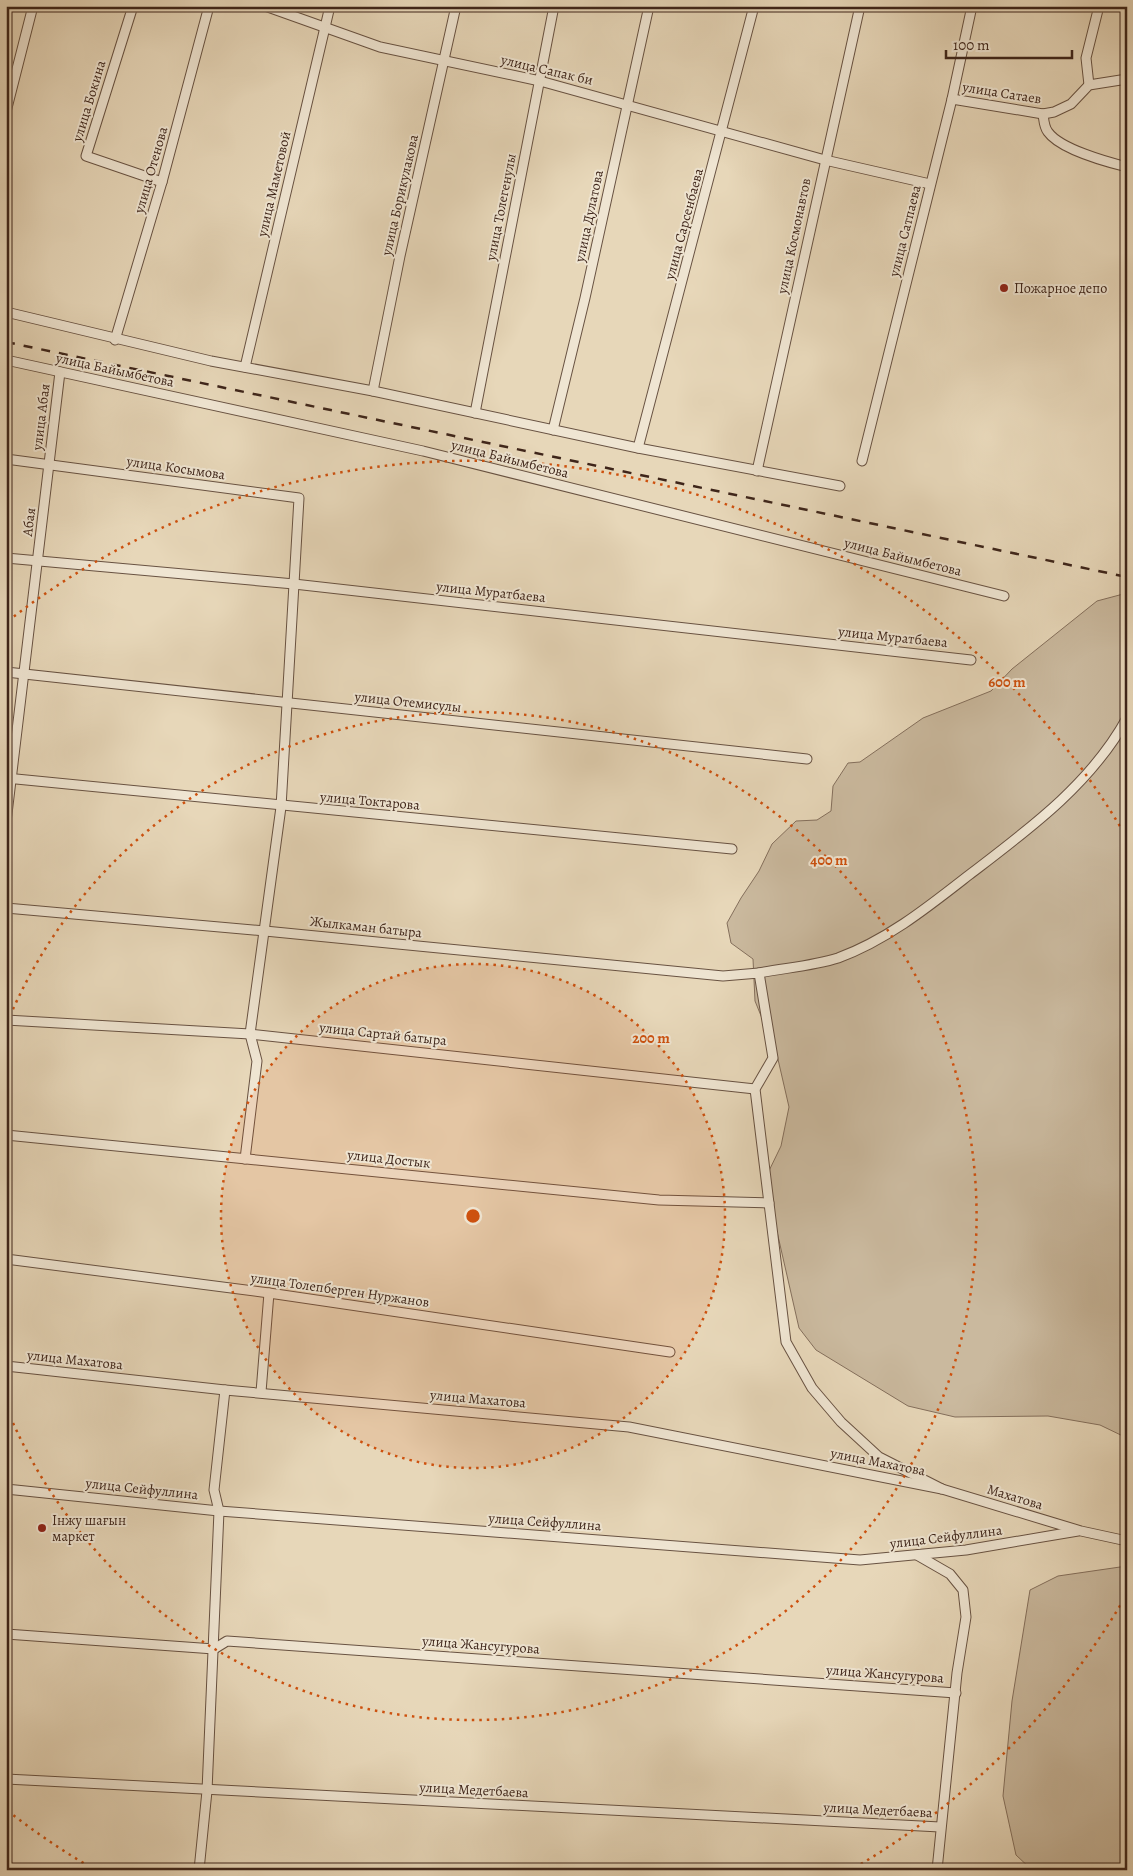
<svg xmlns="http://www.w3.org/2000/svg" width="1133" height="1876" font-family="Alegreya,serif">
<style>
.green{fill:#cab99e;stroke:#846f5c}
.lines{fill:none;stroke-linecap:round;stroke-linejoin:round}
.minor-casing{stroke:#685242;stroke-width:11}
.minor{stroke:#efe5d2;stroke-width:9}
.rail{stroke:#3e251a;stroke-width:2.5;stroke-dasharray:9 9;stroke-linecap:butt}
.ring{fill:none;stroke:#ce510e;stroke-width:2.5;stroke-dasharray:2.5 5}
.poi-dot{fill:#8f2418;stroke:#efe5d2;stroke-width:2}
.labels{text-anchor:middle;dominant-baseline:central;stroke-width:4;stroke-linejoin:round;paint-order:stroke}
.street-label{font-size:14px;fill:#3e251a;stroke:#efe5d2}
.poi-label{font-size:14px;fill:#3e251a;stroke:#efe5d2;text-anchor:start}
.centre{fill:#ce510e;stroke:#efe5d2;stroke-width:2.5}
.ring-label{font-size:15px;text-anchor:middle;font-weight:bold;fill:#ce510e;stroke:#efe5d2;stroke-width:4;stroke-linejoin:round;paint-order:stroke}
</style>
<rect width="100%" height="100%" fill="#e7d7b9"/>
<filter id="stains"><feTurbulence type="fractalNoise" baseFrequency=".004" numOctaves="4"/><feColorMatrix values="0 0 0 0 .2 0 0 0 0 .09 0 0 0 0 .02 0 0 0 .5 -.17"/></filter>
<radialGradient id="worn" r=".72"><stop offset=".6" stop-color="#630" stop-opacity="0"/><stop offset="1" stop-color="#630" stop-opacity=".3"/></radialGradient>
<g class="green">
<polygon points="1127,593 1127,1438 1100,1425 1048,1416 955,1417 908,1406 816,1350 799,1328 765,1179 781,1146 789,1107 777,1055 755,1001 753,959 731,943 727,923 741,898 759,871 772,844 796,821 817,820 831,811 833,786 848,763 860,762 923,718 991,691 1012,669 1097,601"/>
<polygon points="1127,1566 1127,1870 1032,1870 1016,1855 1003,1796 1012,1701 1030,1590 1058,1576"/>
</g>
<g class="lines">
<defs>
<g id="minor">
<polyline points="133,6 86,156 162,182"/>
<polyline points="265,6 380,47 540,81 825,160 930,184"/>
<polyline points="1089,85 1086,58 1099,6"/>
<polyline points="952,99 1043,114 1054,112 1071,104 1089,85 1127,79"/>
<polyline points="6,112 33,6"/>
<path d="M1043,114C1044,121 1044,127 1048,132C1060,149 1107,162 1127,167"/>
<polyline points="6,312 211,361 373,391 638,448 840,486"/>
<polyline points="115,340 162,182 209,6"/>
<polyline points="6,360 423,451 1004,596"/>
<polyline points="245,367 330,6"/>
<polyline points="373,391 400,256 456,6"/>
<polyline points="475,413 554,6"/>
<polyline points="553,430 585,298 649,6"/>
<polyline points="638,448 754,6"/>
<polyline points="6,459 299,498 281,807 250,1034 257,1061 245,1159"/>
<polyline points="862,461 952,99 972,6"/>
<polyline points="757,471 860,6"/>
<polyline points="6,558 294,584 971,660"/>
<polyline points="6,672 807,759"/>
<polyline points="6,778 732,849"/>
<polyline points="6,822 60,372"/>
<polyline points="6,908 265,931 723,976 759,973 773,1058 755,1089 786,1342 812,1388 841,1422 879,1457 942,1489"/>
<path d="M759,973C784,968 813,966 838,958C887,940 928,907 969,875C1028,830 1091,784 1127,718"/>
<polyline points="6,1020 250,1034 755,1089"/>
<polyline points="6,1135 659,1200 769,1203"/>
<polyline points="6,1259 269,1293 670,1352"/>
<polyline points="6,1366 225,1390 629,1427 942,1489 1081,1531 1127,1541"/>
<polyline points="261,1392 269,1293"/>
<polyline points="6,1489 219,1511 860,1560 966,1550 1078,1531"/>
<polyline points="917,1555 950,1574 963,1590 966,1617 957,1673 937,1870"/>
<polyline points="6,1634 214,1649 227,1641 956,1693"/>
<polyline points="6,1779 940,1827"/>
<polyline points="199,1870 207,1791 219,1511 214,1490 225,1390"/>
</g>
</defs>
<use href="#minor" class="minor-casing"/>
<use href="#minor" class="minor"/>
<polyline class="rail" points="6,342 1127,577"/>
</g>
<circle cx="473" cy="1216" r="252" fill="#ce510e" fill-opacity=".12"/>
<g class="ring">
<circle cx="473" cy="1216" r="252"/>
<path d="M7 1023A504 504 0 1 1 7 1409"/>
<path d="M1124 1599A755 755 0 0 1 856 1867M90 1867A755 755 0 0 1 8 1811M8 621A755 755 0 0 1 1124 833"/>
</g>
<g class="poi-dot">
<circle cx="1004" cy="288" r="5"/>
<circle cx="42" cy="1528" r="5"/>
</g>
<g class="labels">
<g class="street-label">
<text transform="translate(547 70) rotate(13)">улица Сапак би</text>
<text transform="translate(1002 93) rotate(9)">улица Сатаев</text>
<text transform="translate(89 101) rotate(-73)">улица Бокина</text>
<text transform="translate(151 170) rotate(-74)">улица Отенова</text>
<text transform="translate(274 184) rotate(-77)">улица Маметовой</text>
<text transform="translate(400 195) rotate(-77)">улица Борикулакова</text>
<text transform="translate(501 207) rotate(-79)">улица Толегенулы</text>
<text transform="translate(589 216) rotate(-78)">улица Дулатова</text>
<text transform="translate(684 224) rotate(-75)">улица Сарсенбаева</text>
<text transform="translate(905 231) rotate(-76)">улица Сатпаева</text>
<text transform="translate(794 236) rotate(-78)">улица Космонавтов</text>
<text transform="translate(115 370) rotate(12)">улица Байымбетова</text>
<text transform="translate(41 417) rotate(-83)">улица Абая</text>
<text transform="translate(510 459) rotate(14)">улица Байымбетова</text>
<text transform="translate(176 468) rotate(8)">улица Косымова</text>
<text transform="translate(29 522) rotate(-83)">Абая</text>
<text transform="translate(903 557) rotate(14)">улица Байымбетова</text>
<text transform="translate(491 592) rotate(6)">улица Муратбаева</text>
<text transform="translate(893 637) rotate(6)">улица Муратбаева</text>
<text transform="translate(408 702) rotate(6)">улица Отемисулы</text>
<text transform="translate(370 801) rotate(5)">улица Токтарова</text>
<text transform="translate(366 927) rotate(6)">Жылкаман батыра</text>
<text transform="translate(383 1034) rotate(6)">улица Сартай батыра</text>
<text transform="translate(389 1159) rotate(6)">улица Достык</text>
<text transform="translate(340 1290) rotate(8)">улица Толепберген Нуржанов</text>
<text transform="translate(75 1360) rotate(6)">улица Махатова</text>
<text transform="translate(478 1399) rotate(5)">улица Махатова</text>
<text transform="translate(878 1462) rotate(11)">улица Махатова</text>
<text transform="translate(142 1489) rotate(6)">улица Сейфуллина</text>
<text transform="translate(1015 1497) rotate(17)">Махатова</text>
<text transform="translate(545 1522) rotate(4)">улица Сейфуллина</text>
<text transform="translate(946 1537) rotate(-7)">улица Сейфуллина</text>
<text transform="translate(481 1645) rotate(4)">улица Жансугурова</text>
<text transform="translate(885 1674) rotate(4)">улица Жансугурова</text>
<text transform="translate(474 1790) rotate(3)">улица Медетбаева</text>
<text transform="translate(878 1810) rotate(3)">улица Медетбаева</text>
</g>
<g class="poi-label">
<text x="1014" y="288">Пожарное депо</text>
<text x="52" y="1520">Інжу шағын<tspan x="52" dy="16">маркет</tspan></text>
</g>
</g>
<circle cx="473" cy="1216" r="8" class="centre"/>
<g class="ring-label">
<text x="1007" y="687">600 m</text>
<text x="829" y="865">400 m</text>
<text x="651" y="1043">200 m</text>
</g>
<rect width="1133" height="1876" fill="none" stroke="#e7d7b9" stroke-width="25"/>
<rect x="8" y="8" width="1118" height="1861" fill="none" stroke="#3e251a" stroke-width="2.5"/>
<rect x="12" y="12" width="1108" height="1851" fill="none" stroke="#3e251a"/>
<path d="M946 50v8h126v-8" fill="none" stroke="#3e251a" stroke-width="2.5"/>
<text x="953" y="50" font-size="15" fill="#3e251a" stroke="#efe5d2" stroke-width="4" paint-order="stroke">100 m</text>
<rect width="100%" height="100%" filter="url(#stains)"/>
<rect width="100%" height="100%" fill="url(#worn)"/>
</svg>
